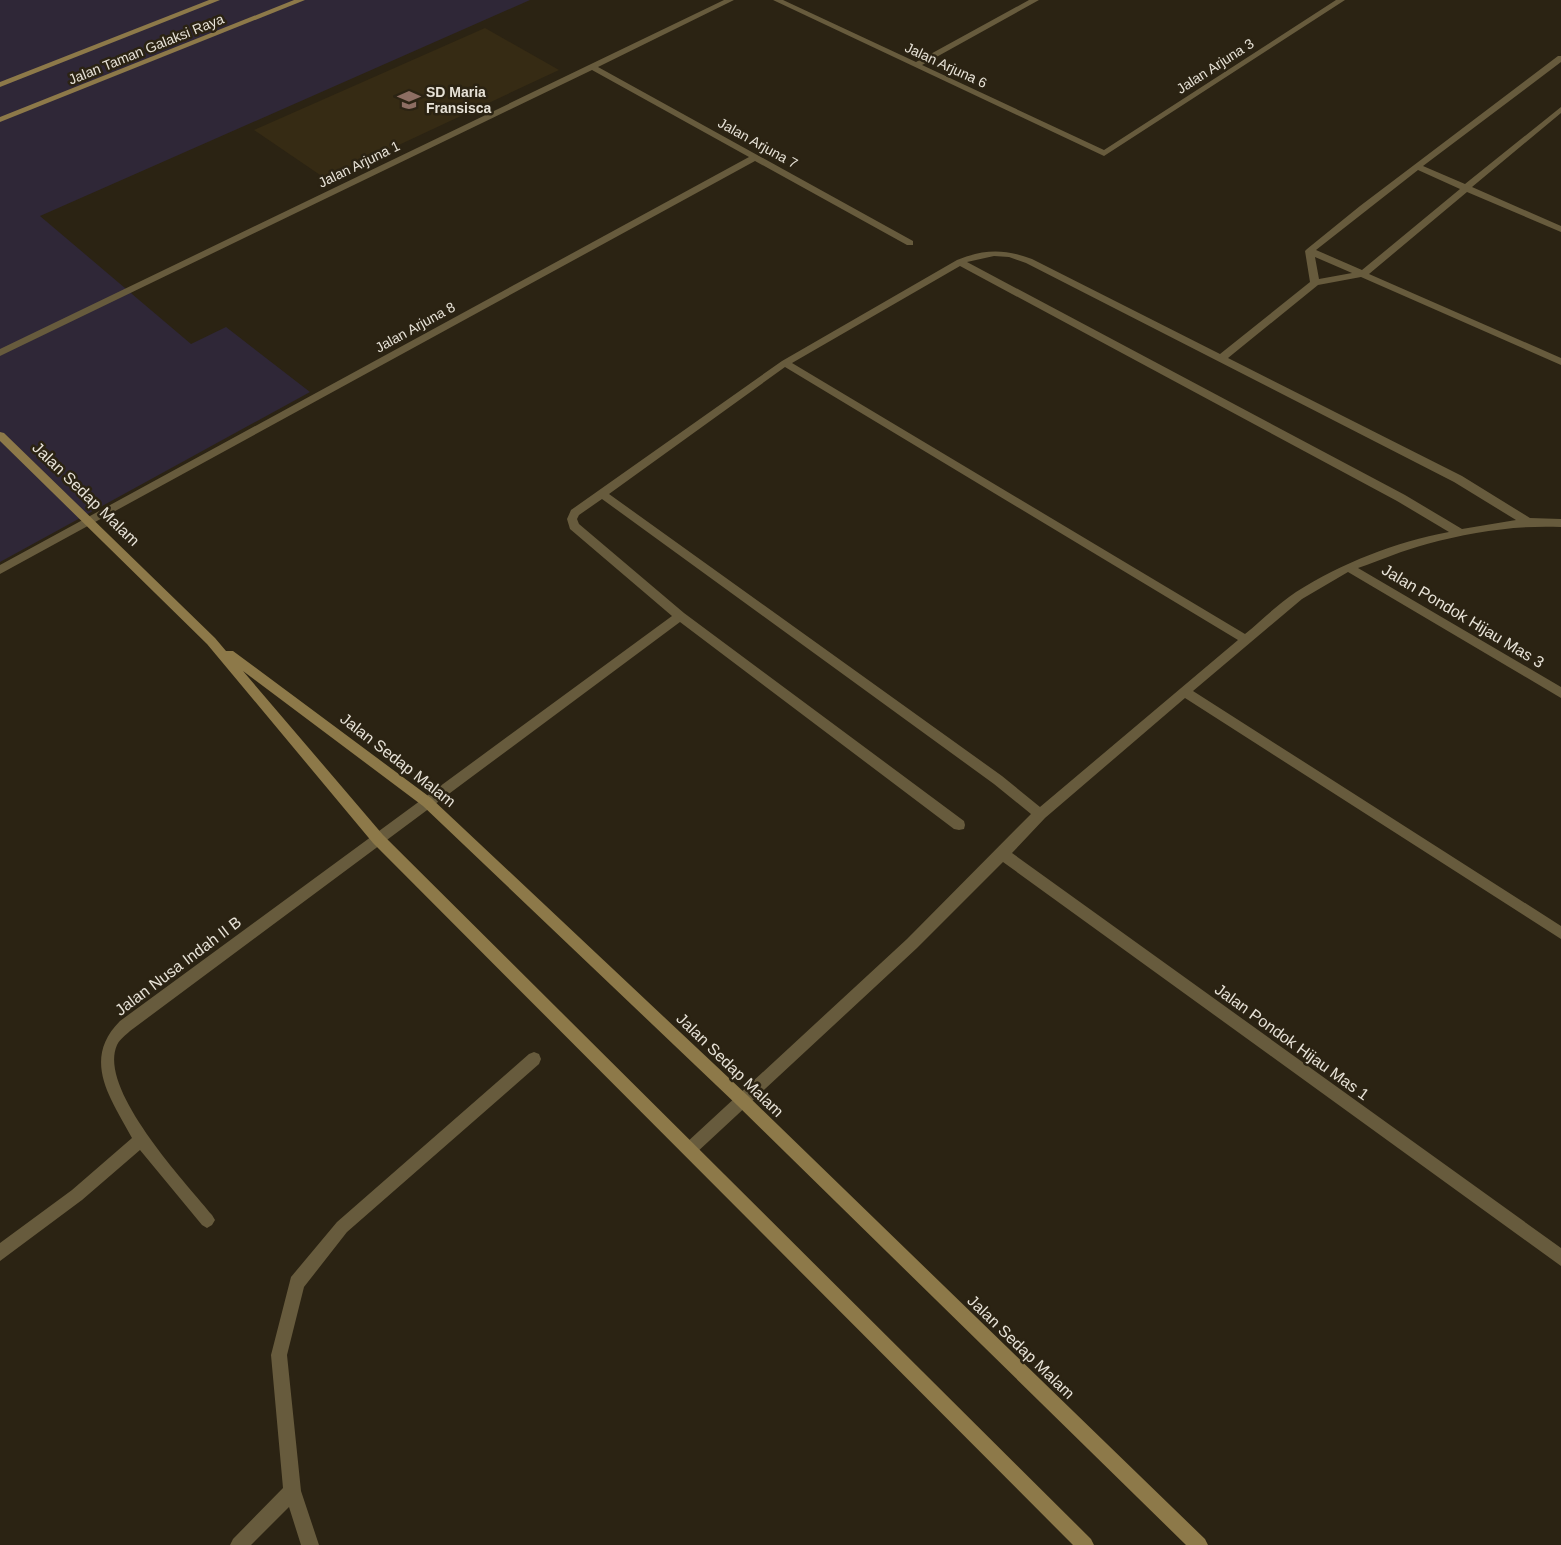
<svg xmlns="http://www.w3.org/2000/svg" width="1561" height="1545" font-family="Arial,sans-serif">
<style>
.commercial{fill:#2f2737}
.built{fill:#362b14}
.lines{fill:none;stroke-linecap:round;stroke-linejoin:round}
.street{fill:#675b3d;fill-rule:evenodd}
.secondary{fill:#8d7949;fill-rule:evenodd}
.labels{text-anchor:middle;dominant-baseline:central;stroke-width:5;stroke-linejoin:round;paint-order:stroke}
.far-street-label{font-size:14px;fill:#e7e2d7;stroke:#2b2313}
.far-poi-label{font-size:14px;font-weight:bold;fill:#e7e2d7;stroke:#2b2313;text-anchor:start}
.street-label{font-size:16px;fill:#e7e2d7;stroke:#2b2313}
</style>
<rect width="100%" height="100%" fill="#2b2313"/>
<polygon class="commercial" points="0,0 530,0 40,216 191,344 226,327 310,392 0,562"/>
<polygon class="built" points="485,28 559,70 326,179 254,130"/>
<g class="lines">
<g class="street">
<polygon points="724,0 734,0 598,67 913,241 913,245 907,245 755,161 0,574 0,565 749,157 592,70 0,356 0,349"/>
<polygon points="773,0 783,0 916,62 1029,0 1039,0 922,65 1104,150 1336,0 1345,0 1104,156"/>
<path d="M1558,56H1561V62L1423,166L1465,184L1561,107V113L1472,187L1561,226V232L1467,192L1369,274L1561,358V365L1361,277L1318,285L1228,358L1462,476L1530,518L1561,519V527C1516,525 1471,532 1427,544C1404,550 1381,560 1358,568L1561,687V698L1348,572L1302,599L1193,691L1561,926V939L1185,698L1045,818L1012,853L1561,1248V1266L1003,862L917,948L695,1154L690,1156L685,1154L683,1149L685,1144L907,939L1031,814L994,784L602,499L579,515L577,519L579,524L684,613L964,821L965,825L964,829L959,830L954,829L680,622L130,1031C126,1035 120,1039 117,1045C97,1089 186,1183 212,1215L215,1220L212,1225L207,1228L202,1225L140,1150L82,1200L0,1261V1243L72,1190L132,1138C111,1099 81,1060 120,1021L672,616L570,529L567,519L571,510L782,361L957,260C984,249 1005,249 1032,259L1220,354L1310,282L1305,251L1307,249L1360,206ZM1418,170L1460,189L1362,270L1316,250ZM994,256L1009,257L1026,263L1454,482L1516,520L1462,529L1405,495L967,262ZM1315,257L1352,273L1319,279ZM960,266L1397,501L1449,532C1395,542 1342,563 1296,592C1278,604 1262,620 1245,634L792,363ZM785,367L1238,640L1040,807L1002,776L609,494Z"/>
<polygon points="534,1052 539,1054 541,1059 539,1064 347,1232 304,1287 287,1355 301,1491 319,1545 301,1545 289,1507 251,1545 230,1545 233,1539 283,1488 271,1355 291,1277 337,1222 529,1054"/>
</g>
<g class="secondary">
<polygon points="209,0 220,0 0,87 0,82"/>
<polygon points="294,0 305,0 0,122 0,117"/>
<polygon points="0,432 4,433 215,638 226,651 233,651 431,798 747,1095 1205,1539 1208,1545 1186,1545 737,1105 423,806 243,671 383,835 1091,1539 1094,1545 1073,1545 373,843 207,644 0,441"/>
</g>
</g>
<defs>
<symbol id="school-bare" viewBox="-9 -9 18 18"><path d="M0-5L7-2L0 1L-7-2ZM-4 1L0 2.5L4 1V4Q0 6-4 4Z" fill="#8d6e63" stroke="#2b2313" stroke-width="2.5" paint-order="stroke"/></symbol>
</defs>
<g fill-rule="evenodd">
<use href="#school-bare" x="393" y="84" width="32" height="32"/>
</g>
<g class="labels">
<g class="far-street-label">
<text transform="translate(146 49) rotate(-22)">Jalan Taman Galaksi Raya</text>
<text transform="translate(946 65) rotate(25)">Jalan Arjuna 6</text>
<text transform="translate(1215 66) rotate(-33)">Jalan Arjuna 3</text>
<text transform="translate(758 143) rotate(29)">Jalan Arjuna 7</text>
<text transform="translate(359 164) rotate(-26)">Jalan Arjuna 1</text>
<text transform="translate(415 327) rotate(-29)">Jalan Arjuna 8</text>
</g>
<g class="far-poi-label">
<text x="426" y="92">SD Maria<tspan x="426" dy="16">Fransisca</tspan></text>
</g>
<g class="street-label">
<text transform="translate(86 494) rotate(44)">Jalan Sedap Malam</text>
<text transform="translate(1463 616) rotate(31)">Jalan Pondok Hijau Mas 3</text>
<text transform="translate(398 760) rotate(38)">Jalan Sedap Malam</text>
<text transform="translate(178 966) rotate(-37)">Jalan Nusa Indah II B</text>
<text transform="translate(1292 1042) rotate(36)">Jalan Pondok Hijau Mas 1</text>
<text transform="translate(730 1065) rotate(44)">Jalan Sedap Malam</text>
<text transform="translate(1021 1347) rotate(44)">Jalan Sedap Malam</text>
</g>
</g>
</svg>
